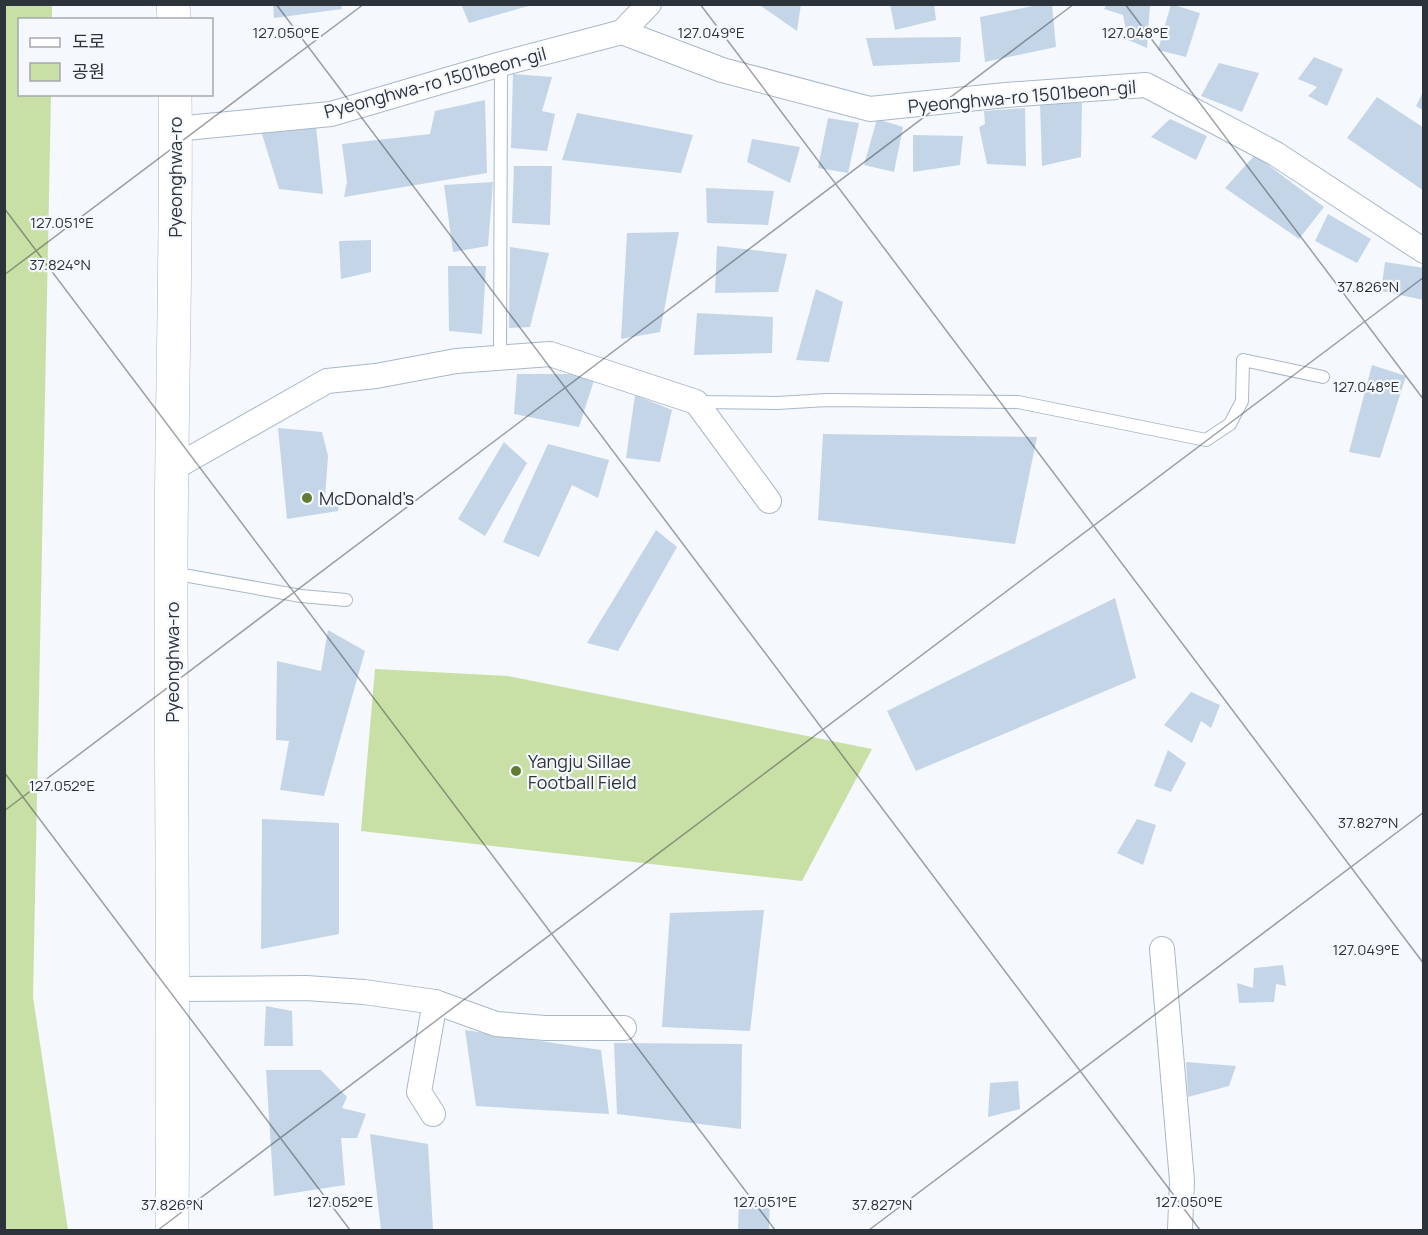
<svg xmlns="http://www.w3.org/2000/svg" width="1428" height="1235" font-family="Manrope,'Noto Sans KR',sans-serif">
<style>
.green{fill:#c8e0a6}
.building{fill:#c5d5e8}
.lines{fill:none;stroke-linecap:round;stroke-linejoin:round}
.lane-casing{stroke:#a8b8cb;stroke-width:14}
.street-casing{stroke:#a8b8cb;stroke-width:26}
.secondary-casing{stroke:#a8b8cb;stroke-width:34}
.lane{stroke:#fff;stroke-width:12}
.street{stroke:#fff;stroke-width:24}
.secondary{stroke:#fff;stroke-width:33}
.ticks{fill:none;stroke:#2d333a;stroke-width:1.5;stroke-opacity:0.45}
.poi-dot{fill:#607c30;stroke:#f5f8fc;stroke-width:2}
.labels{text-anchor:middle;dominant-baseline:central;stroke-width:4.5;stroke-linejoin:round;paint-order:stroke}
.street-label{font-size:18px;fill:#2d333a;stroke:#f5f8fc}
.poi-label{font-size:18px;fill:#2d333a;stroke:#f5f8fc;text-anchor:start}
.ticks-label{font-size:15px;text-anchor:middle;fill:#2d333a;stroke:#f5f8fc;stroke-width:4.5;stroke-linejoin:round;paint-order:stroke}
</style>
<rect width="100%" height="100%" fill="#f5f8fc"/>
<g class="green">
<polygon points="52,4 52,19 20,20 20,94 51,95 33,997 68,1230 5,1230 4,5"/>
<polygon points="375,669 508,676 872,749 802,881 361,831"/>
</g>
<g class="building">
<polygon points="273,4 341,4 342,9 274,18"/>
<polygon points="461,4 532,4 532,5 469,23"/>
<polygon points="758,4 801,4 797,31"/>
<polygon points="890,4 934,4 936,20 895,30"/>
<polygon points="1042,4 1052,4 1056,47 985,62 980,17"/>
<polygon points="1107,4 1150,4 1147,48 1128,40 1123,15 1104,9"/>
<polygon points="1171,4 1200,13 1186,57 1158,50"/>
<polygon points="961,37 960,62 873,66 866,38"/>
<polygon points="1314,57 1343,69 1327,106 1308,96 1317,87 1298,79"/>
<polygon points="1219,63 1259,73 1242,112 1201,96"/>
<polygon points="513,74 552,77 542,111 555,114 547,151 511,148"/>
<polygon points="1424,90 1424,111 1416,106"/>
<polygon points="1377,97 1424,128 1424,191 1347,138"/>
<polygon points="485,100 487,173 344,197 347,182 342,144 430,134 435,111"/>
<polygon points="1040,103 1082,103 1081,157 1042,166"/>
<polygon points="1025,108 1026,166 987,164 979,127 985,124 984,111"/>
<polygon points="577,113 693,135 681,173 562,160"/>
<polygon points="828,118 859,123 848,173 818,168"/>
<polygon points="877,119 903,127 894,172 864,165"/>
<polygon points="1170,119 1207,136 1196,160 1151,137"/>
<polygon points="316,126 323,194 279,189 261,131"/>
<polygon points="913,135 963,136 960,165 913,172"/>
<polygon points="752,139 800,147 790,183 747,162"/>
<polygon points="1255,155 1324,207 1299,239 1225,188"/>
<polygon points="514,166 552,166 550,225 512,223"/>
<polygon points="493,182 488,246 453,252 444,185"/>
<polygon points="706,188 774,191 768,225 707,223"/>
<polygon points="1328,214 1371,239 1357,263 1315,241"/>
<polygon points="679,232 660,332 621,339 627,233"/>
<polygon points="371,240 371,272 341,279 339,241"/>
<polygon points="717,246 787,254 778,292 715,293"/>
<polygon points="510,247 549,253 530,327 509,328"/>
<polygon points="1385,262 1424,268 1424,300 1381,291"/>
<polygon points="448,266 486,266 482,334 449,331"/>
<polygon points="816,289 843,302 829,362 796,360"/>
<polygon points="697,313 773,317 772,353 694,355"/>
<polygon points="1372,365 1406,376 1380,458 1349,452"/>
<polygon points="517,374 596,374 579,427 514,414"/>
<polygon points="635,395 672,410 660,462 626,458"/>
<polygon points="278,428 322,432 328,456 325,498 341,497 338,511 287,519"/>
<polygon points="823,434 1037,437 1015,544 818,520"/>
<polygon points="504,442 527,463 485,536 458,519"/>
<polygon points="548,444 609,460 598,498 572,485 539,557 503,542"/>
<polygon points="656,530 677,547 618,651 587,643"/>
<polygon points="1115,598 1136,678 916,771 887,711"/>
<polygon points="328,630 365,651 324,796 280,790 289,741 276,740 277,661 321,671"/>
<polygon points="1191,692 1220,705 1211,728 1201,721 1192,743 1164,725"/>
<polygon points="1168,750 1186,763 1171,792 1154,786"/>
<polygon points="262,819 339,823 339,934 261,949"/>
<polygon points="1137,819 1156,825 1143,865 1117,853"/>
<polygon points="764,910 750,1031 662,1027 670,913"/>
<polygon points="1283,965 1286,986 1276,984 1274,1002 1239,1003 1237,983 1253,988 1254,968"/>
<polygon points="266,1006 292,1011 293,1046 264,1046"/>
<polygon points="465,1030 601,1050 609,1114 476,1106"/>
<polygon points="614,1043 742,1044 741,1129 617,1114"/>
<polygon points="1186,1062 1236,1066 1229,1086 1188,1097"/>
<polygon points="266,1070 321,1070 347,1097 342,1108 366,1114 357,1138 341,1138 345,1185 274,1196"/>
<polygon points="1018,1081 1020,1109 988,1117 990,1083"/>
<polygon points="370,1134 428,1144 433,1230 381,1230"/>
<polygon points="739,1199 770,1202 769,1230 738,1230"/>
</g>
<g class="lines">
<defs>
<g id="lane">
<polyline points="500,358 501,64"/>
<polyline points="696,402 777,403 827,400 1018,402 1206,440 1230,424 1242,401 1243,360 1323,377"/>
<polyline points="172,573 301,596 346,600"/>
</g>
<g id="street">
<polyline points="622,32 722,70 870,109 1006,95 1146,85 1276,154 1424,251"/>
<polyline points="175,129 331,114 501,64 622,32 649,4"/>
<polyline points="172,469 327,381 376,376 456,361 550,354 696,402 769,501"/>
<polyline points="1162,949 1182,1181 1180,1230"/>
<polyline points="174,989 306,988 364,992 435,1002 419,1092 433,1114"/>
<polyline points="435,1002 496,1024 545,1028 624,1028"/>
</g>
<g id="secondary">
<polyline points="173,4 174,20"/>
<path d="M172,1230C174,1012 171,793 171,574C171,414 177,254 175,94"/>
</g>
</defs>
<use href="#lane" class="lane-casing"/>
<use href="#street" class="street-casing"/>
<use href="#secondary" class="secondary-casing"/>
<use href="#lane" class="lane"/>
<use href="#street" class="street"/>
<use href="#secondary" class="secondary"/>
</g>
<path class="ticks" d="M276,4L1200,1230M700,4L1424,964M1125,4L1424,400M4,208L775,1230M4,275L364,4M4,772L350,1230M4,811L1074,4M158,1230L1424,277M869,1230L1424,812"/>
<g class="poi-dot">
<circle cx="307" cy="498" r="6"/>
<circle cx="516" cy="771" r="6"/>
</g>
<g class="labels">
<g class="street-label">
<text transform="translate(435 82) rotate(-15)">Pyeonghwa-ro 1501beon-gil</text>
<text transform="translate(1022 96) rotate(-5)">Pyeonghwa-ro 1501beon-gil</text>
<text transform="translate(175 177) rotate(-90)">Pyeonghwa-ro</text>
<text transform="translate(172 662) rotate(-90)">Pyeonghwa-ro</text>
</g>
<g class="poi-label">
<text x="319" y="498">McDonald's</text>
<text x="528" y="761">Yangju Sillae<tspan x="528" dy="21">Football Field</tspan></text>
</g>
</g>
<g class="ticks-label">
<text x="286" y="38">127.050°E</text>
<text x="711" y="38">127.049°E</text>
<text x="1135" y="38">127.048°E</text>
<text x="62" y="228">127.051°E</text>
<text x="60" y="270">37.824°N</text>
<text x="1368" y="292">37.826°N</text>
<text x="1366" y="392">127.048°E</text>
<text x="62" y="791">127.052°E</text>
<text x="1368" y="828">37.827°N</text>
<text x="1366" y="955">127.049°E</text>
<text x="340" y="1207">127.052°E</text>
<text x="765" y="1207">127.051°E</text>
<text x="1189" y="1207">127.050°E</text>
<text x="172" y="1210">37.826°N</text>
<text x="882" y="1210">37.827°N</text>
</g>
<rect width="1428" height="1235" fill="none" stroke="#2d333a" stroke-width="12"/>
<rect x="18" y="18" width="195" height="78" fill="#f5f8fc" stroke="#a5a9ae" stroke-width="1.5"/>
<rect x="30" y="38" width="30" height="9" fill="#ffffff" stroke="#a5a9ae" stroke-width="1.5"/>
<text x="72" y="48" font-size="18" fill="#2d333a">도로</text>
<rect x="30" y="63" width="30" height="18" fill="#c8e0a6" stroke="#a5a9ae" stroke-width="1.5"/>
<text x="72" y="78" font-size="18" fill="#2d333a">공원</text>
</svg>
